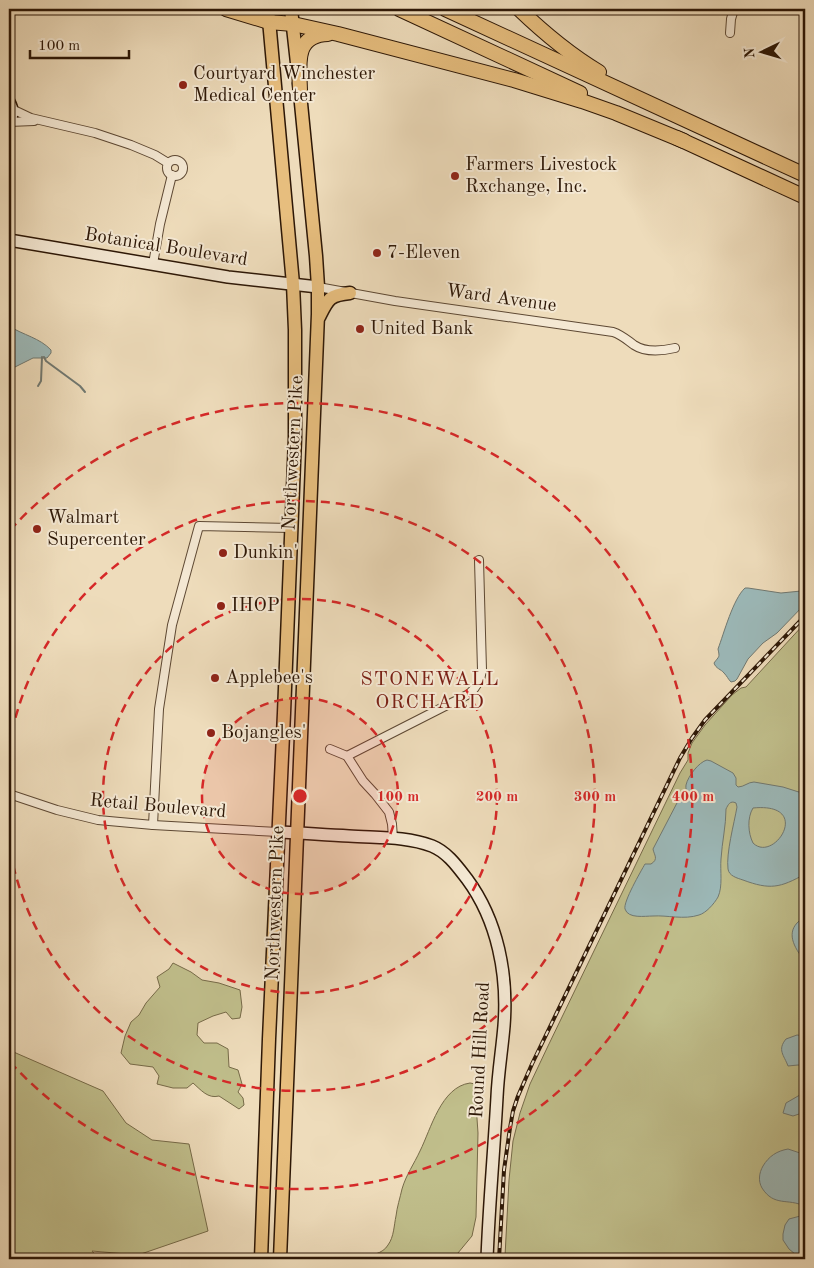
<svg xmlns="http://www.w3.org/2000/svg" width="814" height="1268" font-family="'Old Standard TT',serif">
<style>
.green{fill:#c0be8b;stroke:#766a48}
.water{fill:#9cb9b9;stroke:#707871;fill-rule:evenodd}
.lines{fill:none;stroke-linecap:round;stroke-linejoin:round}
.stream{stroke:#707871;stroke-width:2}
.street-casing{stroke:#5d4833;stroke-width:10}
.secondary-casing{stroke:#2d1706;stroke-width:14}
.primary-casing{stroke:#2d1706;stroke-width:15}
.highway-casing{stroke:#2d1706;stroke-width:16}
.street{stroke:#f4e8d3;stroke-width:8}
.secondary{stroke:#f4e8d3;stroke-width:11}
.primary{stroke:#e7be7e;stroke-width:12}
.highway{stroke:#e7be7e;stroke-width:14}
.rail-casing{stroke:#2d1706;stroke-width:4}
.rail{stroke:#f4e8d3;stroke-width:2;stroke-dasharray:5.5;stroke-linecap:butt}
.ring{fill:none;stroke:#d62828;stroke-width:2.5;stroke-dasharray:9 6}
.poi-dot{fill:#8f2418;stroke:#f4e8d3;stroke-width:2}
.labels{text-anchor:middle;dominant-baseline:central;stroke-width:4;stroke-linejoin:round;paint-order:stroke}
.poi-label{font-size:19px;fill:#2d1706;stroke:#f4e8d3;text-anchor:start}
.street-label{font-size:19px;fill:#2d1706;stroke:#f4e8d3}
.neighbourhood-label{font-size:20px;letter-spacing:1px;fill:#7a1f14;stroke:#f4e8d3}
.centre{fill:#d62828;stroke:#f4e8d3;stroke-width:2.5}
.ring-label{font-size:15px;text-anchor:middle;font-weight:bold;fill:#d62828;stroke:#f4e8d3;stroke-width:4;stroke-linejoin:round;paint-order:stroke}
</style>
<rect width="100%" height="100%" fill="#eedcbb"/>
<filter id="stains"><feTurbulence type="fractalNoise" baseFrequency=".004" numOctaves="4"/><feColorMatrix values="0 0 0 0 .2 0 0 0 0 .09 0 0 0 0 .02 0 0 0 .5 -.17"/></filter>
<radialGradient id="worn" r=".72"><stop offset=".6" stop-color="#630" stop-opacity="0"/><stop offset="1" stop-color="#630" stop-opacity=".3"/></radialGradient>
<g class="green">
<polygon points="805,623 805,1259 503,1259 505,1256 509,1180 513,1141 520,1113 530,1084 548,1046 680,773 688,760 688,753 692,743 705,725 732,695 741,688 746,687"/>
<path d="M173,963L191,972L202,980L219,983L240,990L242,1007L240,1018L232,1019L226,1012L213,1016L198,1023L197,1035L204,1043H217L228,1049L229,1067L238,1070L242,1084L238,1092L243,1098L244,1105L239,1109L219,1096C208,1099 201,1090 193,1083L187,1088H173L157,1084L159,1076L153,1067L130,1064L121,1053L125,1036L131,1022L139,1015L146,1003L160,987L157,977L169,969Z"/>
<polygon points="9,1050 103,1091 126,1123 152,1140 189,1144 208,1231 138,1255 92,1251 99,1259 9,1259"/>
<path d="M470,1083L475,1084L477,1087L476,1104L478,1133L476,1217L472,1236L453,1259H361C370,1255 383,1254 388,1245C394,1237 394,1225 396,1216C397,1207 400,1198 402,1189C406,1175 414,1164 420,1151C431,1129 441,1087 470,1083Z"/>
</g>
<g class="water">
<path d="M9,326C23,335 40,338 51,350V353L47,358H33L9,370Z"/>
<path d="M745,588H748L781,593L801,591L805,595V604L777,633L763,643L748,659L737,679L735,681L731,682C728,679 727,676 724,673C721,669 716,669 714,663C719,656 720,658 718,649C724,633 733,599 745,588Z"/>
<path d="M707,760L711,761L733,773L736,778V785L738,787C744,787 748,782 754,782L783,787L805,794V874C780,888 770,890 743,880C737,878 729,876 728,869C726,853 734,824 737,807L736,803C730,800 728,805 726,809C726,826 722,842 721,859C720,871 723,886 718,897C714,904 706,913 699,915C684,920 667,915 653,916C645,916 628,919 625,909C623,902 641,871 645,864H651C659,859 654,855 653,849L678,801L684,800C690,791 685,792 686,785C688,776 699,762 707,760ZM753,808C814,802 774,864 753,843C748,833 747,818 753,808Z"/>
<path d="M805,917V952L803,956H801C790,941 787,927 805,917Z"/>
<path d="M797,1035L805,1036V1066L798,1065L788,1066C784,1055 777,1050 786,1039Z"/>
<polygon points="805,1092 805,1112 793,1116 783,1113 786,1103"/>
<path d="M788,1149L800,1153L805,1157V1259H801L789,1249L783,1240V1234L785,1225L789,1219L804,1215L805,1212L804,1206C788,1198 774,1207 762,1188C758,1181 759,1173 763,1166C769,1156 777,1151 788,1149Z"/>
</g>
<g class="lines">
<g class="stream">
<polyline points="44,357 46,361 80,386 85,392"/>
<polyline points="38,386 41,381 42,357"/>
</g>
<defs>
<g id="street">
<polyline points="730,33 731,19 734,9"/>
<polyline points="12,109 31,118 95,133 131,145 155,155 168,163"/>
<polyline points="9,122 34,121"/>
<circle cx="175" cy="168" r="8"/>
<polyline points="153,264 160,224 172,175"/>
<path d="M318,287L395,301L613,332C622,335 627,340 634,345C646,353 662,351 675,348"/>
<polyline points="330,749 347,756 363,781 375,794 389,812 392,824 393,838"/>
<path d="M347,756L469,694C477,687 481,680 482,670L479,560"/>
<polyline points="9,794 57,810 98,820 153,825 278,832"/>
<polyline points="153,825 159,709 172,625 199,526 291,528"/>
</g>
<g id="secondary">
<path d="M9,102C13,109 13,116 9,123"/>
<polyline points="9,240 228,277 318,287"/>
<path d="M278,832C302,833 326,835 349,836C377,838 406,836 432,846C447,852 457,866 467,879C498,921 508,975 504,1026C502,1050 498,1073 497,1097C494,1151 489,1205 487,1259"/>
</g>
<g id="primary">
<polyline points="291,9 297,63"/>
<path d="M319,317C328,299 329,295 350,293"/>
<polyline points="261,1259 269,1039 284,713 295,438 295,330 293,284 268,9"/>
<polyline points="280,1259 318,314 318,287 316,256 299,83"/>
</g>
<g id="highway">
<polyline points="226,9 269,22 293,24 338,34 514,80 582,101 616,113 684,141"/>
<polyline points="399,9 580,93"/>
<polyline points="445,9 805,175"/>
<path d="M519,9C544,33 569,54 599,72"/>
<path d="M300,93C300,68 292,35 328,34"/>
<polyline points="677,138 805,197"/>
</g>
</defs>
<use href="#street" class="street-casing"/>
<use href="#secondary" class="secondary-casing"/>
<use href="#primary" class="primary-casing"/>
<use href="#highway" class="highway-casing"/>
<use href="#street" class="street"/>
<use href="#secondary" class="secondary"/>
<use href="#primary" class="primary"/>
<use href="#highway" class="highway"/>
<defs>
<polyline id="rail" points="499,1259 504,1170 510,1128 513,1111 518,1096 532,1064 680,758 692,738 705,720 805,616"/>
</defs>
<use href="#rail" class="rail-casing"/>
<use href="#rail" class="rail"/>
</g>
<circle cx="300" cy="796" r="98" fill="#d62828" fill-opacity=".12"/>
<g class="ring">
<circle cx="300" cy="796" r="98"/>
<circle cx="300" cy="796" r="197"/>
<path d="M9 747A295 295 0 1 1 9 845"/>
<path d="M10 530A393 393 0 1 1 10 1062"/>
</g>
<g class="poi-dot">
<circle cx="183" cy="85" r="5"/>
<circle cx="455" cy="176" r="5"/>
<circle cx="377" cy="253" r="5"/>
<circle cx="360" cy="329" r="5"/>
<circle cx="37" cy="529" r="5"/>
<circle cx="223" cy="553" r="5"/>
<circle cx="221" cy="606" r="5"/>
<circle cx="215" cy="678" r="5"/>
<circle cx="211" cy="733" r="5"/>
</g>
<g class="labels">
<g class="poi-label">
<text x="193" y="74">Courtyard Winchester<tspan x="193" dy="22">Medical Center</tspan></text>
<text x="465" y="165">Farmers Livestock<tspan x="465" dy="22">Rxchange, Inc.</tspan></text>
<text x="387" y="253">7-Eleven</text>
<text x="370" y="329">United Bank</text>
<text x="47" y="518">Walmart<tspan x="47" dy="22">Supercenter</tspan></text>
<text x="233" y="553">Dunkin'</text>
<text x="231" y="606">IHOP</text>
<text x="225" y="678">Applebee's</text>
<text x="221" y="733">Bojangles'</text>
</g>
<g class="street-label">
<text transform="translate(166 248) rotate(9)">Botanical Boulevard</text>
<text transform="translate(501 299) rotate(8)">Ward Avenue</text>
<text transform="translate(294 453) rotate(-87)">Northwestern Pike</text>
<text transform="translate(158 807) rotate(5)">Retail Boulevard</text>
<text transform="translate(276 903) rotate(-88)">Northwestern Pike</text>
<text transform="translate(481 1050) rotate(-87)">Round Hill Road</text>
</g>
<g class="neighbourhood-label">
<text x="430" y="680">STONEWALL<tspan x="430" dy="23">ORCHARD</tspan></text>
</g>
</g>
<circle cx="300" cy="796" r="8" class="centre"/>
<g class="ring-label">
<text x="398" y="801">100 m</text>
<text x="497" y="801">200 m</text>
<text x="595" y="801">300 m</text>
<text x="693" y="801">400 m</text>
</g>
<rect width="814" height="1268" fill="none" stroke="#eedcbb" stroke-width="30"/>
<rect x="10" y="10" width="794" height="1248" fill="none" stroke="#2d1706" stroke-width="2.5"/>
<rect x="15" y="15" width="784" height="1238" fill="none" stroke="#2d1706"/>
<g transform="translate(762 52) rotate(265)" stroke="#f4e8d3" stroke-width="4" paint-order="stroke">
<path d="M0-4L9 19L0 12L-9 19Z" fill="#2d1706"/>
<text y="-8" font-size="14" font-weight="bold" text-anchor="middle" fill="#2d1706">N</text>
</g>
<path d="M30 50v8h99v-8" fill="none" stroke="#2d1706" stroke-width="2.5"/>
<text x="38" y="50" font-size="15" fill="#2d1706" stroke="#f4e8d3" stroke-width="4" paint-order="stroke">100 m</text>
<rect width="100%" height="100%" filter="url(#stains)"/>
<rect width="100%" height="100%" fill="url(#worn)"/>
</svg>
